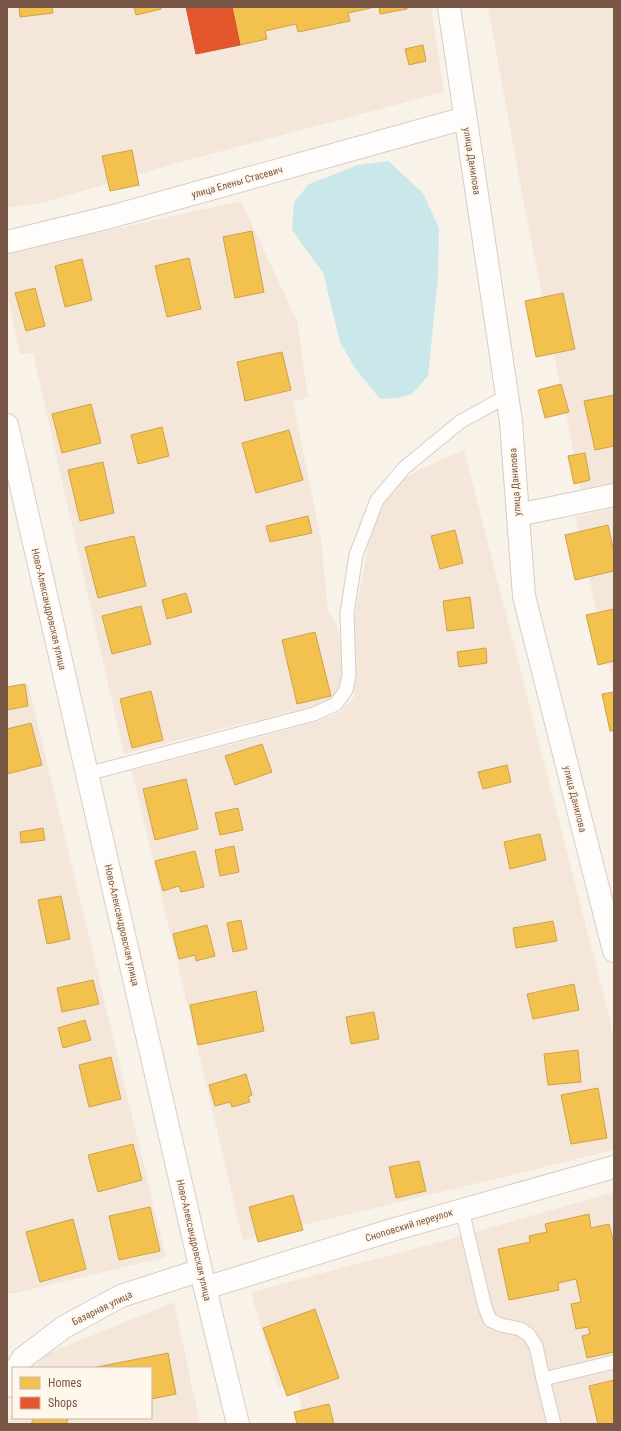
<svg xmlns="http://www.w3.org/2000/svg" width="621" height="1431" font-family="'Roboto Condensed',sans-serif">
<style>
.residential{fill:#f4e7d9}
.water{fill:#cae8ea}
.homes{fill:#f2c14e;stroke:#cea14c}
.shops{fill:#e4572e;stroke:#c45735}
.lines{fill:none;stroke-linecap:round;stroke-linejoin:round}
.service-casing{stroke:#d6cdc6;stroke-width:15}
.minor-casing{stroke:#d6cdc6;stroke-width:24}
.service{stroke:#fefdfc;stroke-width:13}
.minor{stroke:#fefdfc;stroke-width:22}
.labels{text-anchor:middle;dominant-baseline:central;stroke-width:4;stroke-linejoin:round;paint-order:stroke}
.street-label{font-size:10px;fill:#795746;stroke:#fff7eb}
</style>
<rect width="100%" height="100%" fill="#f8f2e9"/>
<g class="residential">
<polygon points="7,7 431,7 444,92 184,161 45,202 7,208"/>
<polygon points="488,7 614,7 614,483 581,490 526,215"/>
<polygon points="241,201 297,321 308,398 293,401 321,539 328,611 337,626 344,658 343,683 337,696 328,702 124,754 33,353 20,354 7,295 7,253"/>
<polygon points="464,450 614,1036 614,1150 243,1240 132,771 319,721 340,712 354,697 354,620 369,543 384,500 398,482 421,469"/>
<polygon points="614,508 614,687 575,517"/>
<polygon points="28,684 166,1257 16,1293 7,1293 7,687"/>
<polygon points="614,1192 614,1424 305,1424 296,1384 278,1388 251,1292 440,1242"/>
<polygon points="174,1302 200,1424 7,1424 13,1411 13,1418 151,1418 151,1368 36,1368 42,1356"/>
</g>
<polygon class="water" points="388,161 423,193 439,228 438,278 428,376 412,394 398,398 380,399 355,368 340,342 323,272 303,246 292,229 294,202 309,184 358,165"/>
<g class="homes">
<polygon points="19,7 52,7 53,13 20,17"/>
<polygon points="134,7 161,7 161,9 136,15"/>
<polygon points="232,7 375,7 348,13 350,21 298,32 296,24 265,31 267,39 240,45"/>
<polygon points="379,7 407,7 407,9 380,14"/>
<polygon points="423,45 426,61 409,65 405,49"/>
<polygon points="132,150 139,185 110,191 102,156"/>
<polygon points="252,231 264,292 235,298 223,237"/>
<polygon points="189,258 201,309 167,317 155,266"/>
<polygon points="82,259 92,300 65,307 55,266"/>
<polygon points="35,288 45,326 26,331 15,293"/>
<polygon points="563,293 575,349 536,357 525,301"/>
<polygon points="282,352 291,390 245,401 237,362"/>
<polygon points="561,384 569,412 545,418 538,390"/>
<polygon points="614,395 614,446 595,450 584,401"/>
<polygon points="91,404 101,443 62,453 52,414"/>
<polygon points="162,427 169,456 138,464 131,435"/>
<polygon points="289,430 303,480 256,493 242,443"/>
<polygon points="585,453 590,480 574,484 568,456"/>
<polygon points="103,462 114,513 80,521 68,470"/>
<polygon points="308,516 312,533 270,542 266,526"/>
<polygon points="608,525 614,552 614,571 575,580 565,535"/>
<polygon points="455,530 463,563 440,569 431,536"/>
<polygon points="134,536 146,586 98,598 85,547"/>
<polygon points="186,593 192,612 167,619 162,600"/>
<polygon points="470,597 474,628 447,631 443,601"/>
<polygon points="141,606 151,644 112,654 102,616"/>
<polygon points="614,609 614,661 598,665 586,615"/>
<polygon points="315,632 331,696 297,704 282,640"/>
<polygon points="486,648 487,663 459,667 457,652"/>
<polygon points="25,684 28,706 7,710 7,687"/>
<polygon points="151,691 163,740 132,748 120,699"/>
<polygon points="614,692 614,731 610,731 602,694"/>
<polygon points="31,723 42,765 7,774 7,729"/>
<polygon points="262,744 272,772 235,785 225,756"/>
<polygon points="507,765 511,782 483,789 478,772"/>
<polygon points="186,779 198,829 155,840 143,789"/>
<polygon points="238,808 243,830 220,835 215,813"/>
<polygon points="43,828 45,840 21,843 20,832"/>
<polygon points="540,834 546,860 510,869 504,842"/>
<polygon points="234,846 239,872 220,876 215,850"/>
<polygon points="195,851 204,887 181,892 179,886 163,891 155,861"/>
<polygon points="61,896 70,939 47,944 38,900"/>
<polygon points="241,920 247,949 233,952 227,923"/>
<polygon points="553,921 557,941 516,948 513,928"/>
<polygon points="207,925 215,956 196,961 195,955 179,959 173,934"/>
<polygon points="93,980 99,1004 62,1012 57,988"/>
<polygon points="574,984 579,1010 533,1019 527,994"/>
<polygon points="256,991 264,1031 198,1045 190,1005"/>
<polygon points="374,1012 379,1039 351,1044 346,1017"/>
<polygon points="85,1020 91,1040 63,1048 58,1028"/>
<polygon points="578,1050 581,1082 548,1085 544,1054"/>
<polygon points="111,1057 121,1099 89,1107 79,1065"/>
<polygon points="246,1074 252,1095 248,1097 250,1102 232,1107 230,1102 215,1106 209,1085"/>
<polygon points="598,1088 607,1138 571,1144 561,1095"/>
<polygon points="133,1144 142,1180 98,1192 88,1155"/>
<polygon points="419,1161 426,1191 396,1198 389,1167"/>
<polygon points="293,1195 303,1230 258,1242 249,1207"/>
<polygon points="150,1207 160,1251 119,1260 109,1216"/>
<polygon points="589,1214 591,1228 609,1224 614,1243 614,1352 587,1358 582,1336 590,1334 588,1327 576,1329 571,1304 581,1302 576,1279 558,1283 559,1290 509,1300 498,1249 530,1242 529,1236 547,1232 545,1224"/>
<polygon points="73,1219 86,1269 40,1282 26,1232"/>
<polygon points="315,1309 339,1378 287,1396 263,1328"/>
<polygon points="168,1353 176,1394 151,1399 151,1368 92,1368"/>
<polygon points="614,1380 614,1424 598,1424 589,1386"/>
<polygon points="329,1404 334,1424 297,1424 294,1412"/>
<polygon points="34,1418 64,1418 68,1420 66,1424 31,1424"/>
</g>
<polygon class="shops" points="186,7 232,7 240,45 196,54"/>
<g class="lines">
<defs>
<g id="service">
<polyline points="87,774 314,714 336,704 346,690 349,675 347,613 356,555 377,500 404,468 460,422 507,396"/>
<polyline points="462,1210 485,1307 490,1320 501,1325 520,1329 529,1335 536,1346 543,1379 614,1362"/>
<polyline points="543,1379 554,1424"/>
</g>
<g id="minor">
<polyline points="449,7 511,422 524,596 614,951"/>
<polyline points="7,242 110,217 465,118"/>
<polyline points="7,425 205,1288 238,1424"/>
<polyline points="518,515 614,495"/>
<polyline points="205,1288 392,1230 614,1167"/>
<polyline points="17,1368 23,1358 64,1327 121,1296 201,1270"/>
<polyline points="7,1386 13,1375"/>
</g>
</defs>
<use href="#service" class="service-casing"/>
<use href="#minor" class="minor-casing"/>
<use href="#service" class="service"/>
<use href="#minor" class="minor"/>
</g>
<g class="labels">
<g class="street-label">
<text transform="translate(472 161) rotate(81)">улица Данилова</text>
<text transform="translate(237 182) rotate(-16)">улица Елены Стасевич</text>
<text transform="translate(515 482) rotate(-94)">улица Данилова</text>
<text transform="translate(49 609) rotate(77)">Ново-Александровская улица</text>
<text transform="translate(575 799) rotate(76)">улица Данилова</text>
<text transform="translate(122 925) rotate(77)">Ново-Александровская улица</text>
<text transform="translate(409 1225) rotate(-17)">Сноповский переулок</text>
<text transform="translate(194 1240) rotate(77)">Ново-Александровская улица</text>
<text transform="translate(102 1308) rotate(-26)">Базарная улица</text>
</g>
</g>
<rect width="621" height="1431" fill="none" stroke="#795746" stroke-width="16"/>
<rect x="12" y="1367" width="140" height="52" fill="#fff7eb" stroke="#c9b7a9"/>
<rect x="20" y="1377" width="20" height="12" fill="#f2c14e" stroke="#c9b7a9"/>
<text x="48" y="1387" font-size="12" fill="#795746">Homes</text>
<rect x="20" y="1397" width="20" height="12" fill="#e4572e" stroke="#c9b7a9"/>
<text x="48" y="1407" font-size="12" fill="#795746">Shops</text>
</svg>
